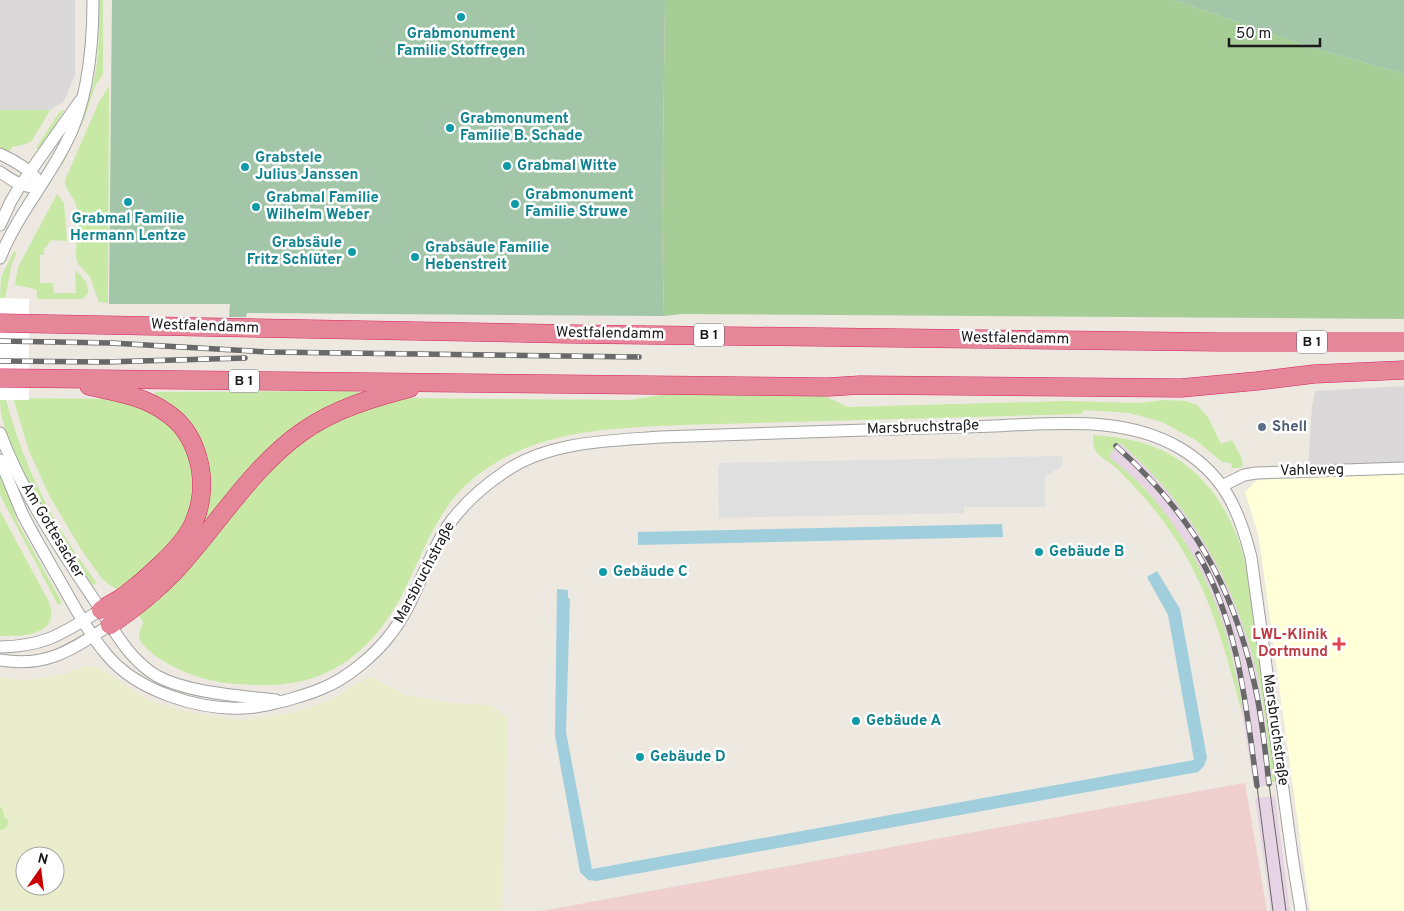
<svg xmlns="http://www.w3.org/2000/svg" width="1404" height="911" font-family="Overpass,sans-serif">
<style>
.residential{fill:#dad8d8}
.commercial{fill:#efd0cf}
.industrial{fill:#e6d3e3}
.education{fill:#ffffd8}
.farmland{fill:#eaedcb;fill-rule:evenodd}
.grass{fill:#c7e9a5}
.forest{fill:#a6cd95}
.cemetery{fill:#a2c6a7}
.parking{fill:#dfdfdf}
.water{fill:#a0cedc}
.pier{fill:#fff}
.lines{fill:none;stroke-linecap:round;stroke-linejoin:round}
.minor-casing{stroke:#a2a2a2;stroke-width:13}
.highway-casing{stroke:#d72261;stroke-width:19}
.minor{stroke:#fff;stroke-width:11}
.highway{stroke:#e68799;stroke-width:18}
.tram{stroke:#696969;stroke-width:1}
.rail-casing{stroke:#696969;stroke-width:5.5}
.rail{stroke:#fff;stroke-width:4;stroke-dasharray:11;stroke-linecap:butt}
.culture-dot{fill:#0f9aa8;stroke:#fff;stroke-width:2}
.service-dot{fill:#5c6f8a;stroke:#fff;stroke-width:2}
.health-dot{fill:#e0444e;stroke:#fff;stroke-width:2}
.labels{text-anchor:middle;dominant-baseline:central;stroke-width:5;stroke-linejoin:round;paint-order:stroke}
.shield{fill:#fff;stroke:#5f5f5f;stroke-width:1}
.shield-label{font-size:14px;font-weight:bold;fill:#1b1b1b}
.culture-label{font-size:15px;font-weight:bold;fill:#0d838f;stroke:#fff;text-anchor:start}
.street-label{font-size:15px;fill:#1b1b1b;stroke:#fff}
.service-label{font-size:15px;font-weight:bold;fill:#4e5e75;stroke:#fff;text-anchor:start}
.health-label{font-size:15px;font-weight:bold;fill:#be3a42;stroke:#fff;text-anchor:end}
</style>
<rect width="100%" height="100%" fill="#ede9e1"/>
<g class="residential">
<polygon points="0,0 75,0 75,75 64,101 50,110 0,110"/>
<polygon points="1404,386 1404,467 1308,468 1312,407 1315,391"/>
</g>
<polygon class="commercial" points="1245,783 1267,911 541,911 1238,784"/>
<g class="industrial">
<polygon points="1120,443 1154,475 1179,504 1206,543 1227,584 1242,621 1255,662 1264,715 1273,785 1254,787 1234,663 1222,622 1211,592 1184,540 1165,515 1144,487 1109,457 1114,448"/>
<polygon points="1275,796 1282,849 1290,911 1271,911 1255,798"/>
</g>
<polygon class="education" points="1404,473 1404,911 1310,911 1261,553 1258,534 1245,492 1257,480 1271,479 1291,479"/>
<path class="farmland" d="M87,666L99,668L148,700L176,709L206,715L241,720L292,713L331,700L370,676L405,695L450,703L492,705L508,719L502,911H0V678L22,680L41,678L63,674ZM25,856H55V886H25Z"/>
<g class="grass">
<path d="M99,0H103V74L95,86L85,117L63,164L60,163C72,137 86,112 93,84C100,57 99,28 99,0Z"/>
<path d="M109,86L108,303L99,302L90,277L78,264L76,257C76,241 80,221 76,205C73,196 65,189 65,180L99,102Z"/>
<polygon points="0,110 50,110 32,141 26,144 12,147 9,154 0,150"/>
<polygon points="62,110 64,110 40,150 36,148 58,114"/>
<path d="M57,194L64,203L67,241L51,240L44,250V255H40V283H53L54,293H76L75,270C83,277 89,283 88,294L82,299H37V291L35,289L15,285L18,267Z"/>
<polygon points="14,251 17,253 12,263 5,298 0,298 1,277"/>
<polygon points="352,391 359,392 360,396 319,415 172,561 206,472 155,400 155,392"/>
<path d="M660,395H815L827,397L848,407L1066,401L1138,403L1164,400L1186,401L1197,405L1208,417L1221,444L1232,440L1241,457L1243,465L1240,468H1232L1231,463L1222,462L1197,441L1162,422L1129,413L1085,410L1081,414L681,425C611,428 537,430 479,474C436,506 424,553 401,597C373,649 331,684 270,685C241,685 212,684 185,672C174,668 139,649 139,636C139,632 142,626 143,622L137,613L269,467L318,427L390,400L409,398L630,400Z"/>
<polygon points="13,398 111,399 134,402 174,426 193,457 194,505 178,537 120,592 103,580 82,551 50,497 29,451"/>
<path d="M0,400H6C24,467 54,527 97,583L93,585C63,545 0,449 0,400Z"/>
<path d="M1093,435C1108,436 1124,438 1139,442C1200,458 1235,512 1247,571L1276,781L1272,782C1267,741 1265,700 1254,661C1231,575 1187,501 1120,443L1114,448L1109,457C1121,467 1133,476 1143,487C1190,537 1223,605 1235,672C1238,684 1243,701 1242,713C1224,644 1206,578 1163,521C1149,501 1132,484 1115,467C1109,462 1099,457 1095,450C1093,445 1093,440 1093,435Z"/>
<polygon points="0,470 18,523 62,603 58,605 2,499 0,494"/>
<path d="M0,511L49,602C61,635 23,637 0,636Z"/>
<polygon points="0,806 3,810 4,817 8,819 8,825 4,829 0,830"/>
</g>
<polygon class="forest" points="665,0 1174,0 1313,48 1404,74 1404,319 682,314 664,316 662,226"/>
<g class="cemetery">
<polygon points="112,0 665,0 662,226 664,316 247,313 246,317 229,317 230,304 109,304"/>
<polygon points="1174,0 1404,0 1404,74 1313,48"/>
</g>
<polygon class="parking" points="1062,456 1063,465 1045,477 1045,507 964,507 964,513 719,518 718,469 720,463"/>
<g class="water">
<polygon points="1002,524 1003,537 638,545 638,532"/>
<polygon points="1157,571 1180,609 1207,758 1204,766 1198,772 596,881 588,880 580,872 555,736 557,589 568,590 568,598 570,599 566,732 592,869 1194,760 1168,615 1147,577"/>
</g>
<polygon class="pier" points="0,298 29,299 29,400 0,400"/>
<g class="lines">
<defs>
<g id="minor">
<path d="M0,154C13,160 26,167 36,178"/>
<path d="M0,172C13,181 23,188 39,187"/>
<polyline points="0,225 11,201 20,186 80,101"/>
<path d="M0,258C16,217 45,184 65,145C88,103 93,48 93,0"/>
<path d="M0,433C23,494 59,547 95,601C113,628 128,659 157,676C188,693 241,696 276,700"/>
<path d="M0,460C8,478 15,497 23,515C36,540 51,565 65,590C78,613 91,636 107,655C137,691 198,710 243,708C257,708 270,704 284,701C297,697 310,694 323,688C346,679 375,655 390,635C416,602 425,561 447,527C462,505 481,488 503,473C547,441 609,441 661,437C749,434 837,431 925,428C954,427 983,427 1012,425C1068,423 1127,418 1178,447C1223,473 1239,509 1251,557L1293,862L1301,911"/>
<polyline points="1222,486 1244,475 1256,473 1404,468"/>
<path d="M0,647C47,646 62,633 101,610"/>
<path d="M0,660C48,668 72,649 110,625"/>
</g>
<g id="highway">
<polyline points="0,323 571,334 1220,342 1404,342"/>
<polyline points="0,378 828,387 860,385 1181,388 1257,381 1314,374 1404,370"/>
<path d="M89,386C116,392 144,396 167,413C182,423 192,439 197,455C204,477 203,501 194,522C185,546 144,581 124,596C117,601 108,605 101,610"/>
<path d="M110,625C132,610 155,592 174,572C216,527 251,468 302,432C334,409 372,398 410,388"/>
</g>
</defs>
<use href="#minor" class="minor-casing"/>
<use href="#highway" class="highway-casing"/>
<use href="#minor" class="minor"/>
<use href="#highway" class="highway"/>
<g class="tram">
<polyline points="1269,784 1286,911"/>
<polyline points="1257,786 1273,911"/>
</g>
<defs>
<g id="rail">
<polyline points="0,341 111,343 269,352 639,357"/>
<polyline points="0,361 105,362 245,358"/>
<path d="M1116,446C1190,512 1233,585 1254,682C1262,715 1265,750 1269,784"/>
<path d="M1198,554C1239,625 1246,706 1257,786"/>
</g>
</defs>
<use href="#rail" class="rail-casing"/>
<use href="#rail" class="rail"/>
</g>
<g class="culture-dot">
<circle cx="461" cy="17" r="5"/>
<circle cx="450" cy="128" r="5"/>
<circle cx="507" cy="166" r="5"/>
<circle cx="245" cy="167" r="5"/>
<circle cx="128" cy="202" r="5"/>
<circle cx="515" cy="204" r="5"/>
<circle cx="256" cy="207" r="5"/>
<circle cx="352" cy="252" r="5"/>
<circle cx="415" cy="257" r="5"/>
<circle cx="1039" cy="552" r="5"/>
<circle cx="603" cy="572" r="5"/>
<circle cx="856" cy="721" r="5"/>
<circle cx="640" cy="757" r="5"/>
</g>
<circle class="service-dot" cx="1262" cy="427" r="5"/>
<path class="health-dot" d="M1336.5 636.5h5v5h5v5h-5v5h-5v-5h-5v-5h5z"/>
<g class="labels">
<g class="shield">
<rect x="694" y="323.5" width="30" height="23" rx="4"/>
<rect x="1297" y="330.5" width="30" height="23" rx="4"/>
<rect x="229" y="369.5" width="30" height="23" rx="4"/>
</g>
<g class="shield-label">
<text x="709" y="335">B 1</text>
<text x="1312" y="342">B 1</text>
<text x="244" y="381">B 1</text>
</g>
<g class="culture-label">
<text x="461" y="34" text-anchor="middle">Grabmonument<tspan x="461" dy="17">Familie Stoffregen</tspan></text>
<text x="460" y="119">Grabmonument<tspan x="460" dy="17">Familie B. Schade</tspan></text>
<text x="255" y="158">Grabstele<tspan x="255" dy="17">Julius Janssen</tspan></text>
<text x="517" y="166">Grabmal Witte</text>
<text x="525" y="195">Grabmonument<tspan x="525" dy="17">Familie Struwe</tspan></text>
<text x="266" y="198">Grabmal Familie<tspan x="266" dy="17">Wilhelm Weber</tspan></text>
<text x="128" y="219" text-anchor="middle">Grabmal Familie<tspan x="128" dy="17">Hermann Lentze</tspan></text>
<text x="342" y="243" text-anchor="end">Grabsäule<tspan x="342" dy="17">Fritz Schlüter</tspan></text>
<text x="425" y="248">Grabsäule Familie<tspan x="425" dy="17">Hebenstreit</tspan></text>
<text x="1049" y="552">Gebäude B</text>
<text x="613" y="572">Gebäude C</text>
<text x="866" y="721">Gebäude A</text>
<text x="650" y="757">Gebäude D</text>
</g>
<g class="street-label">
<text transform="translate(205 327) rotate(2)">Westfalendamm</text>
<text transform="translate(610 334) rotate(1)">Westfalendamm</text>
<text transform="translate(1015 339) rotate(1)">Westfalendamm</text>
<text transform="translate(923 428) rotate(-2)">Marsbruchstraße</text>
<text transform="translate(1312 471) rotate(-1)">Vahleweg</text>
<text transform="translate(52 531) rotate(59)">Am Gottesacker</text>
<text transform="translate(425 573) rotate(-62)">Marsbruchstraße</text>
<text transform="translate(1275 730) rotate(82)">Marsbruchstraße</text>
</g>
<g class="service-label">
<text x="1272" y="427">Shell</text>
</g>
<g class="health-label">
<text x="1328" y="635">LWL-Klinik<tspan x="1328" dy="17">Dortmund</tspan></text>
</g>
</g>
<g transform="translate(40 871) rotate(14)"><circle r="24" fill="#ffffff" stroke="#a4a4a4"/>
<path d="M0-4L9 19L0 12L-9 19Z" fill="#c70000"/>
<text y="-8" font-size="14" font-weight="bold" text-anchor="middle" fill="#1b1b1b">N</text>
</g>
<path d="M1229 38v8h91v-8" fill="none" stroke="#1b1b1b" stroke-width="2.5"/>
<text x="1236" y="38" font-size="15" fill="#1b1b1b" stroke="#ffffff" stroke-width="4" paint-order="stroke">50 m</text>
</svg>
